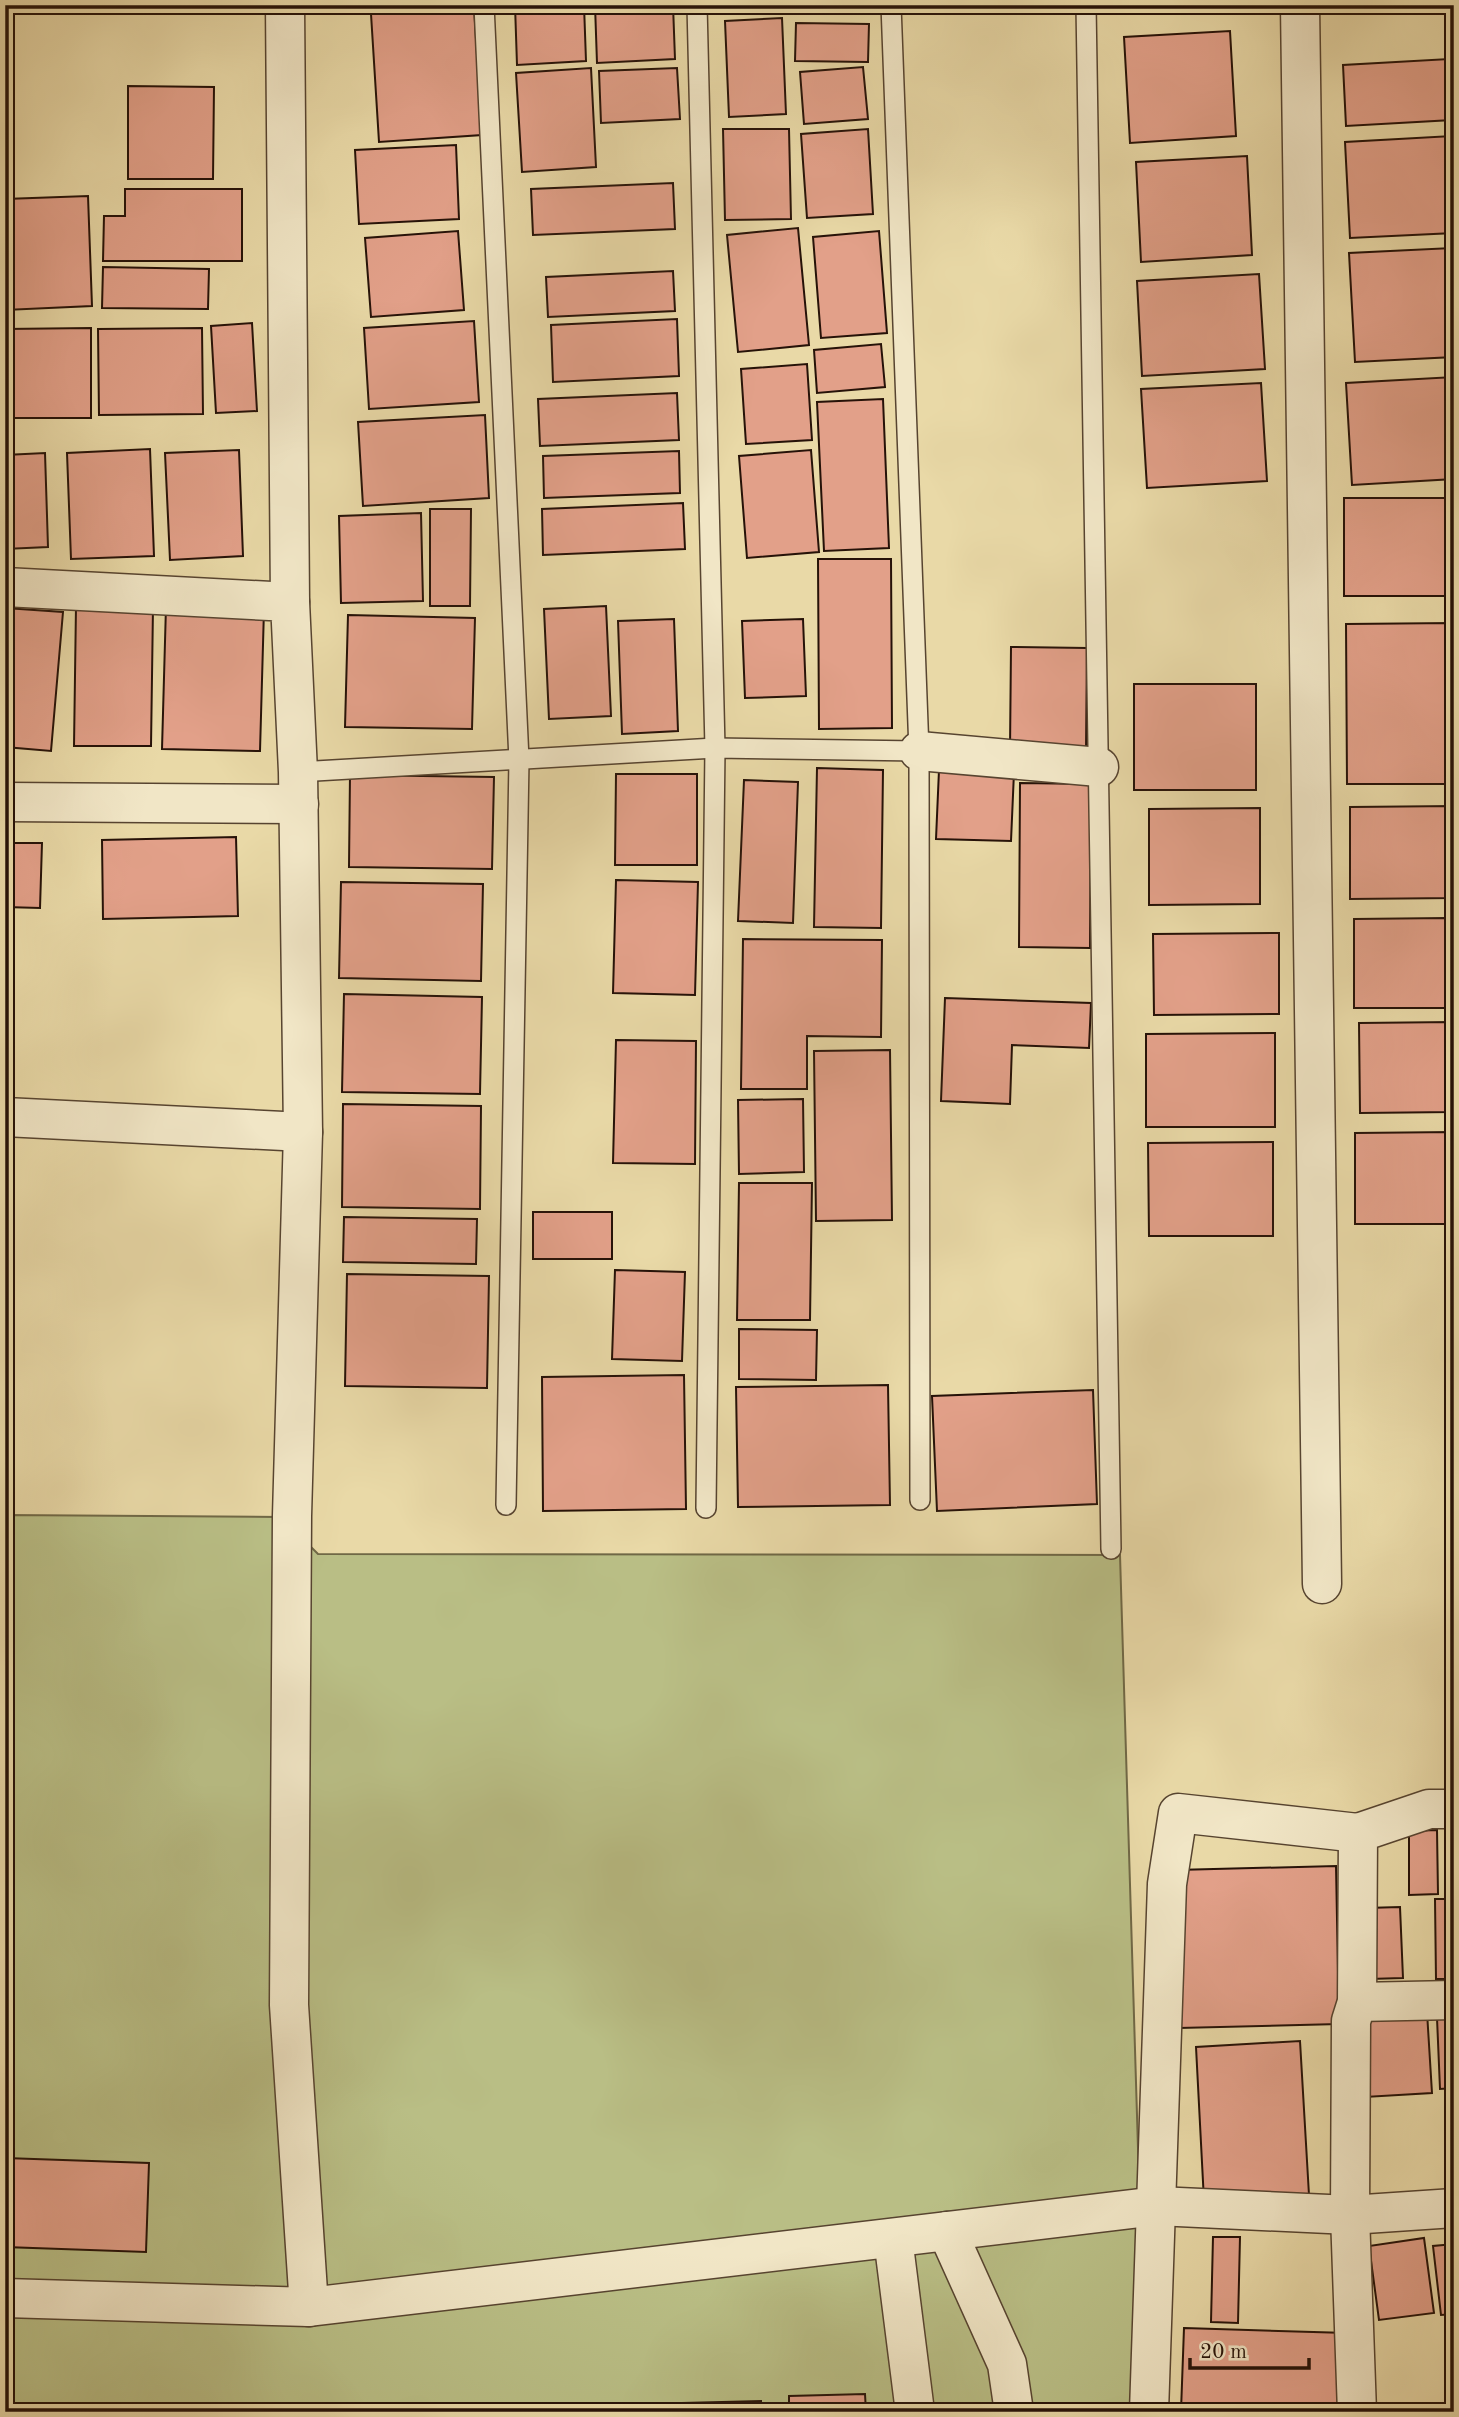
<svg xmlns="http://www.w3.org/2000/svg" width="1459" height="2417" font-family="'Old Standard TT',serif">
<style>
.green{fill:#b9be85;stroke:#706846;stroke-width:2}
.building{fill:#e2a089;stroke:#261208;stroke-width:2}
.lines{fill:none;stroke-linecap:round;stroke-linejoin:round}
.lane-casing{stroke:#574430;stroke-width:22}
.street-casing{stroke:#574430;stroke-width:41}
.lane{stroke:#f1e6c6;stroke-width:19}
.street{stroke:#f1e6c6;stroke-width:38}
</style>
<rect width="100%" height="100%" fill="#e9d9a7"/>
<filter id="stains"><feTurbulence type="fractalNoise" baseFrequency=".00286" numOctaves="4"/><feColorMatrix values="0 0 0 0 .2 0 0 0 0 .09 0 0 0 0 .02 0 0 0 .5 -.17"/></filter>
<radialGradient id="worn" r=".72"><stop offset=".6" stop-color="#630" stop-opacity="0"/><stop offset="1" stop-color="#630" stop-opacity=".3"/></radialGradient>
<polygon class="green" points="5,1515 281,1517 318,1554 1120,1555 1146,2412 5,2412"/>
<g class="building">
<polygon points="515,5 584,5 586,61 517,65"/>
<polygon points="595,5 673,5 675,59 597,63"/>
<polygon points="474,7 482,135 379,142 371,14"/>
<polygon points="782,18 786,114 729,117 725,21"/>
<polygon points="796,23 869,24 868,62 795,61"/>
<polygon points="1230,31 1236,136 1130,143 1124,37"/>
<polygon points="1449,59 1452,120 1346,126 1343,65"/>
<polygon points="863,67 868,119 804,124 800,72"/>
<polygon points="591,68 596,167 522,172 516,73"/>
<polygon points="677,68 680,119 601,123 599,71"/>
<polygon points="128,86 214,87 213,179 128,179"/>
<polygon points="723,129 789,129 791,219 725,220"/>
<polygon points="868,129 873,214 807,218 801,134"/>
<polygon points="1452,136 1454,233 1350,238 1345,142"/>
<polygon points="456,145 459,219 359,224 355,150"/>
<polygon points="1247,156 1252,255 1141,262 1136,162"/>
<polygon points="673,183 675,229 533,235 531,189"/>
<polygon points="125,189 242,189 242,261 103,261 104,216 125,216"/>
<polygon points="88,196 92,306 5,310 5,199"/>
<polygon points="798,228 809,345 738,352 727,235"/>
<polygon points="458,231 464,310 371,317 365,238"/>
<polygon points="879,231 887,333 821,338 813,237"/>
<polygon points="1452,248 1454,357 1355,362 1349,253"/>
<polygon points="103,267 209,269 208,309 102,308"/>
<polygon points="673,271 675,311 548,317 546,277"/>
<polygon points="1259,274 1265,369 1142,376 1137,281"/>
<polygon points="677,319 679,376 553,382 551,325"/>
<polygon points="474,321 479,402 369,409 364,328"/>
<polygon points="252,323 257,411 216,413 211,326"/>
<polygon points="91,328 91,418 5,418 5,329"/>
<polygon points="202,328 203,414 99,415 98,329"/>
<polygon points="881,344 885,387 817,393 814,350"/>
<polygon points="807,364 812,440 746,444 741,369"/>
<polygon points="1454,377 1454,479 1352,485 1346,383"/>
<polygon points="1261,383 1267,481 1147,488 1141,389"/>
<polygon points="677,393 679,440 540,446 538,399"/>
<polygon points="883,399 889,548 824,551 817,402"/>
<polygon points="485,415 489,498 363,506 358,422"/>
<polygon points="150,449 154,556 71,559 67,453"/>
<polygon points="239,450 243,556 170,560 165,453"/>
<polygon points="811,450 819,552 747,558 739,456"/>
<polygon points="679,451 680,493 544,498 543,456"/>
<polygon points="45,453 48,547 5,549 5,455"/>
<rect x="1344" y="498" width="110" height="98"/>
<polygon points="683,503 685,549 543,555 542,509"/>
<polygon points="430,509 471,509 470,606 430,606"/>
<polygon points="421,513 423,601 341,603 339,516"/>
<polygon points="818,559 891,559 892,728 819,729"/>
<polygon points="76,606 153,607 151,746 74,746"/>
<polygon points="166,606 264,609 260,751 162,749"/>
<polygon points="606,606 611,716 549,719 544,609"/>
<polygon points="5,608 63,612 51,751 5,747"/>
<polygon points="348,615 475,618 472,729 345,727"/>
<polygon points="674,619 678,731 622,734 618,621"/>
<polygon points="803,619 806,696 745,698 742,621"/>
<polygon points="1453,623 1453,784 1347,784 1346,624"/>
<polygon points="1011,647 1087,648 1086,750 1010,750"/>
<rect x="1134" y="684" width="122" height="106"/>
<polygon points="817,768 883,770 881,928 814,927"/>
<polygon points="939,770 1014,772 1011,841 936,839"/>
<polygon points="616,774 697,774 697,865 615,865"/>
<polygon points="350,775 494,777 492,869 349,867"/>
<polygon points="744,780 798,782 793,923 738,921"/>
<polygon points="1020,783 1091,784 1090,948 1019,947"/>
<polygon points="1454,806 1454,898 1350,899 1350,807"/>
<polygon points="1260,808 1260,904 1149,905 1149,809"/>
<polygon points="236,837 238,916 103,919 102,840"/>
<polygon points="5,843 42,843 40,908 5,907"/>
<polygon points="616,880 698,882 695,995 613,993"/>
<polygon points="341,882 483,884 481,981 339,978"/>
<polygon points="1446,918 1447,1008 1354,1008 1354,919"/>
<polygon points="1279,933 1279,1014 1154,1015 1153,934"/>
<polygon points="743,939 882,940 881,1037 807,1036 807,1089 741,1089"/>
<polygon points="344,994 482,997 480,1094 342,1092"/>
<polygon points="945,998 1091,1003 1089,1048 1012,1045 1010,1104 941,1101"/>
<polygon points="1453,1022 1453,1112 1360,1113 1359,1023"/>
<polygon points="1275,1033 1275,1127 1146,1127 1146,1034"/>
<polygon points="616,1040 696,1041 695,1164 613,1163"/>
<polygon points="890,1050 892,1220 816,1221 814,1051"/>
<polygon points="803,1099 804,1172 739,1174 738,1100"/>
<polygon points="343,1104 481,1106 480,1209 342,1207"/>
<polygon points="1454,1132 1454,1224 1355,1224 1355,1133"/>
<polygon points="1273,1142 1273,1236 1149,1236 1148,1143"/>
<polygon points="739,1183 812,1183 810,1320 737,1320"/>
<rect x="533" y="1212" width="79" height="47"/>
<polygon points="344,1217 477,1219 476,1264 343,1262"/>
<polygon points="615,1270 685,1272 682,1361 612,1359"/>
<polygon points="347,1274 489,1276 487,1388 345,1386"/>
<polygon points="739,1329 817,1330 816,1380 739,1379"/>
<polygon points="684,1375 686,1509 543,1511 542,1377"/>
<polygon points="888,1385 890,1505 738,1507 736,1387"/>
<polygon points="1093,1390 1097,1504 937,1511 932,1396"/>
<polygon points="1437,1830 1438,1894 1409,1895 1409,1831"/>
<polygon points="1336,1866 1339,2024 1179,2028 1176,1870"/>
<polygon points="1435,1899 1454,1899 1454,1979 1436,1979"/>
<polygon points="1400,1907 1403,1978 1369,1979 1366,1908"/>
<polygon points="1427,2012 1432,2093 1365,2097 1360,2016"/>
<polygon points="1437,2018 1454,2018 1454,2088 1440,2089"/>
<polygon points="1300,2041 1309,2195 1204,2201 1196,2047"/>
<polygon points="5,2158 149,2163 146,2252 5,2247"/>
<polygon points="1213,2237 1240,2237 1238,2323 1211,2322"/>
<polygon points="1424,2238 1434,2313 1379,2320 1369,2246"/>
<polygon points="1454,2244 1454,2314 1441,2315 1433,2246"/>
<polygon points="1184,2328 1347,2333 1344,2412 1181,2411"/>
<polygon points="865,2394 866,2412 789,2412 789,2396"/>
<polygon points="761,2401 761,2412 684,2412 683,2403"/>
</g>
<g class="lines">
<defs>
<g id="lane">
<polyline points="484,5 519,760 506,1505"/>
<polyline points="697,5 715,748 706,1508"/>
<polyline points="891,5 919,751 920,1500"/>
<polyline points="1086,5 1111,1549"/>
<polyline points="298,772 715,748 919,751"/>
</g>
<g id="street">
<polyline points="285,5 290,602"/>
<polyline points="1300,5 1322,1584"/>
<polyline points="5,587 290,602 298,772 303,1132 292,1516 289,2005 309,2307 5,2298"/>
<polyline points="919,751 1099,767"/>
<polyline points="5,802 299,804"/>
<polyline points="5,1117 303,1132"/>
<polyline points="1357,2002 1454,2000"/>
<polyline points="947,2231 1007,2364 1014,2412"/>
<polyline points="893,2238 915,2412"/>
<polyline points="309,2307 1157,2206 1350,2215 1454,2208"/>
<polyline points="1149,2412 1167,1884 1178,1813 1358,1833"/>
<polyline points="1357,2412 1350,2215 1351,2021 1357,2002 1358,1833 1429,1809 1454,1809"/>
</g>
</defs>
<use href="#lane" class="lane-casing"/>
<use href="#street" class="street-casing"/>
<use href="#lane" class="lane"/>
<use href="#street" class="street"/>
</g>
<rect width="1459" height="2417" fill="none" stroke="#e9d9a7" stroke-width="28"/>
<rect x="7" y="7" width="1445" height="2403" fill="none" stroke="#261208" stroke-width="3.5"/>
<rect x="14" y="14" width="1431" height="2389" fill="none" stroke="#261208" stroke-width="2"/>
<path d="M1190 2358v10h119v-10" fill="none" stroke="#261208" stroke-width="3.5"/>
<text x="1200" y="2358" font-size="21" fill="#261208" stroke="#f1e6c6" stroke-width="5" paint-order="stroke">20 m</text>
<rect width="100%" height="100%" filter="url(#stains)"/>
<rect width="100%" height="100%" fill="url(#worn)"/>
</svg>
